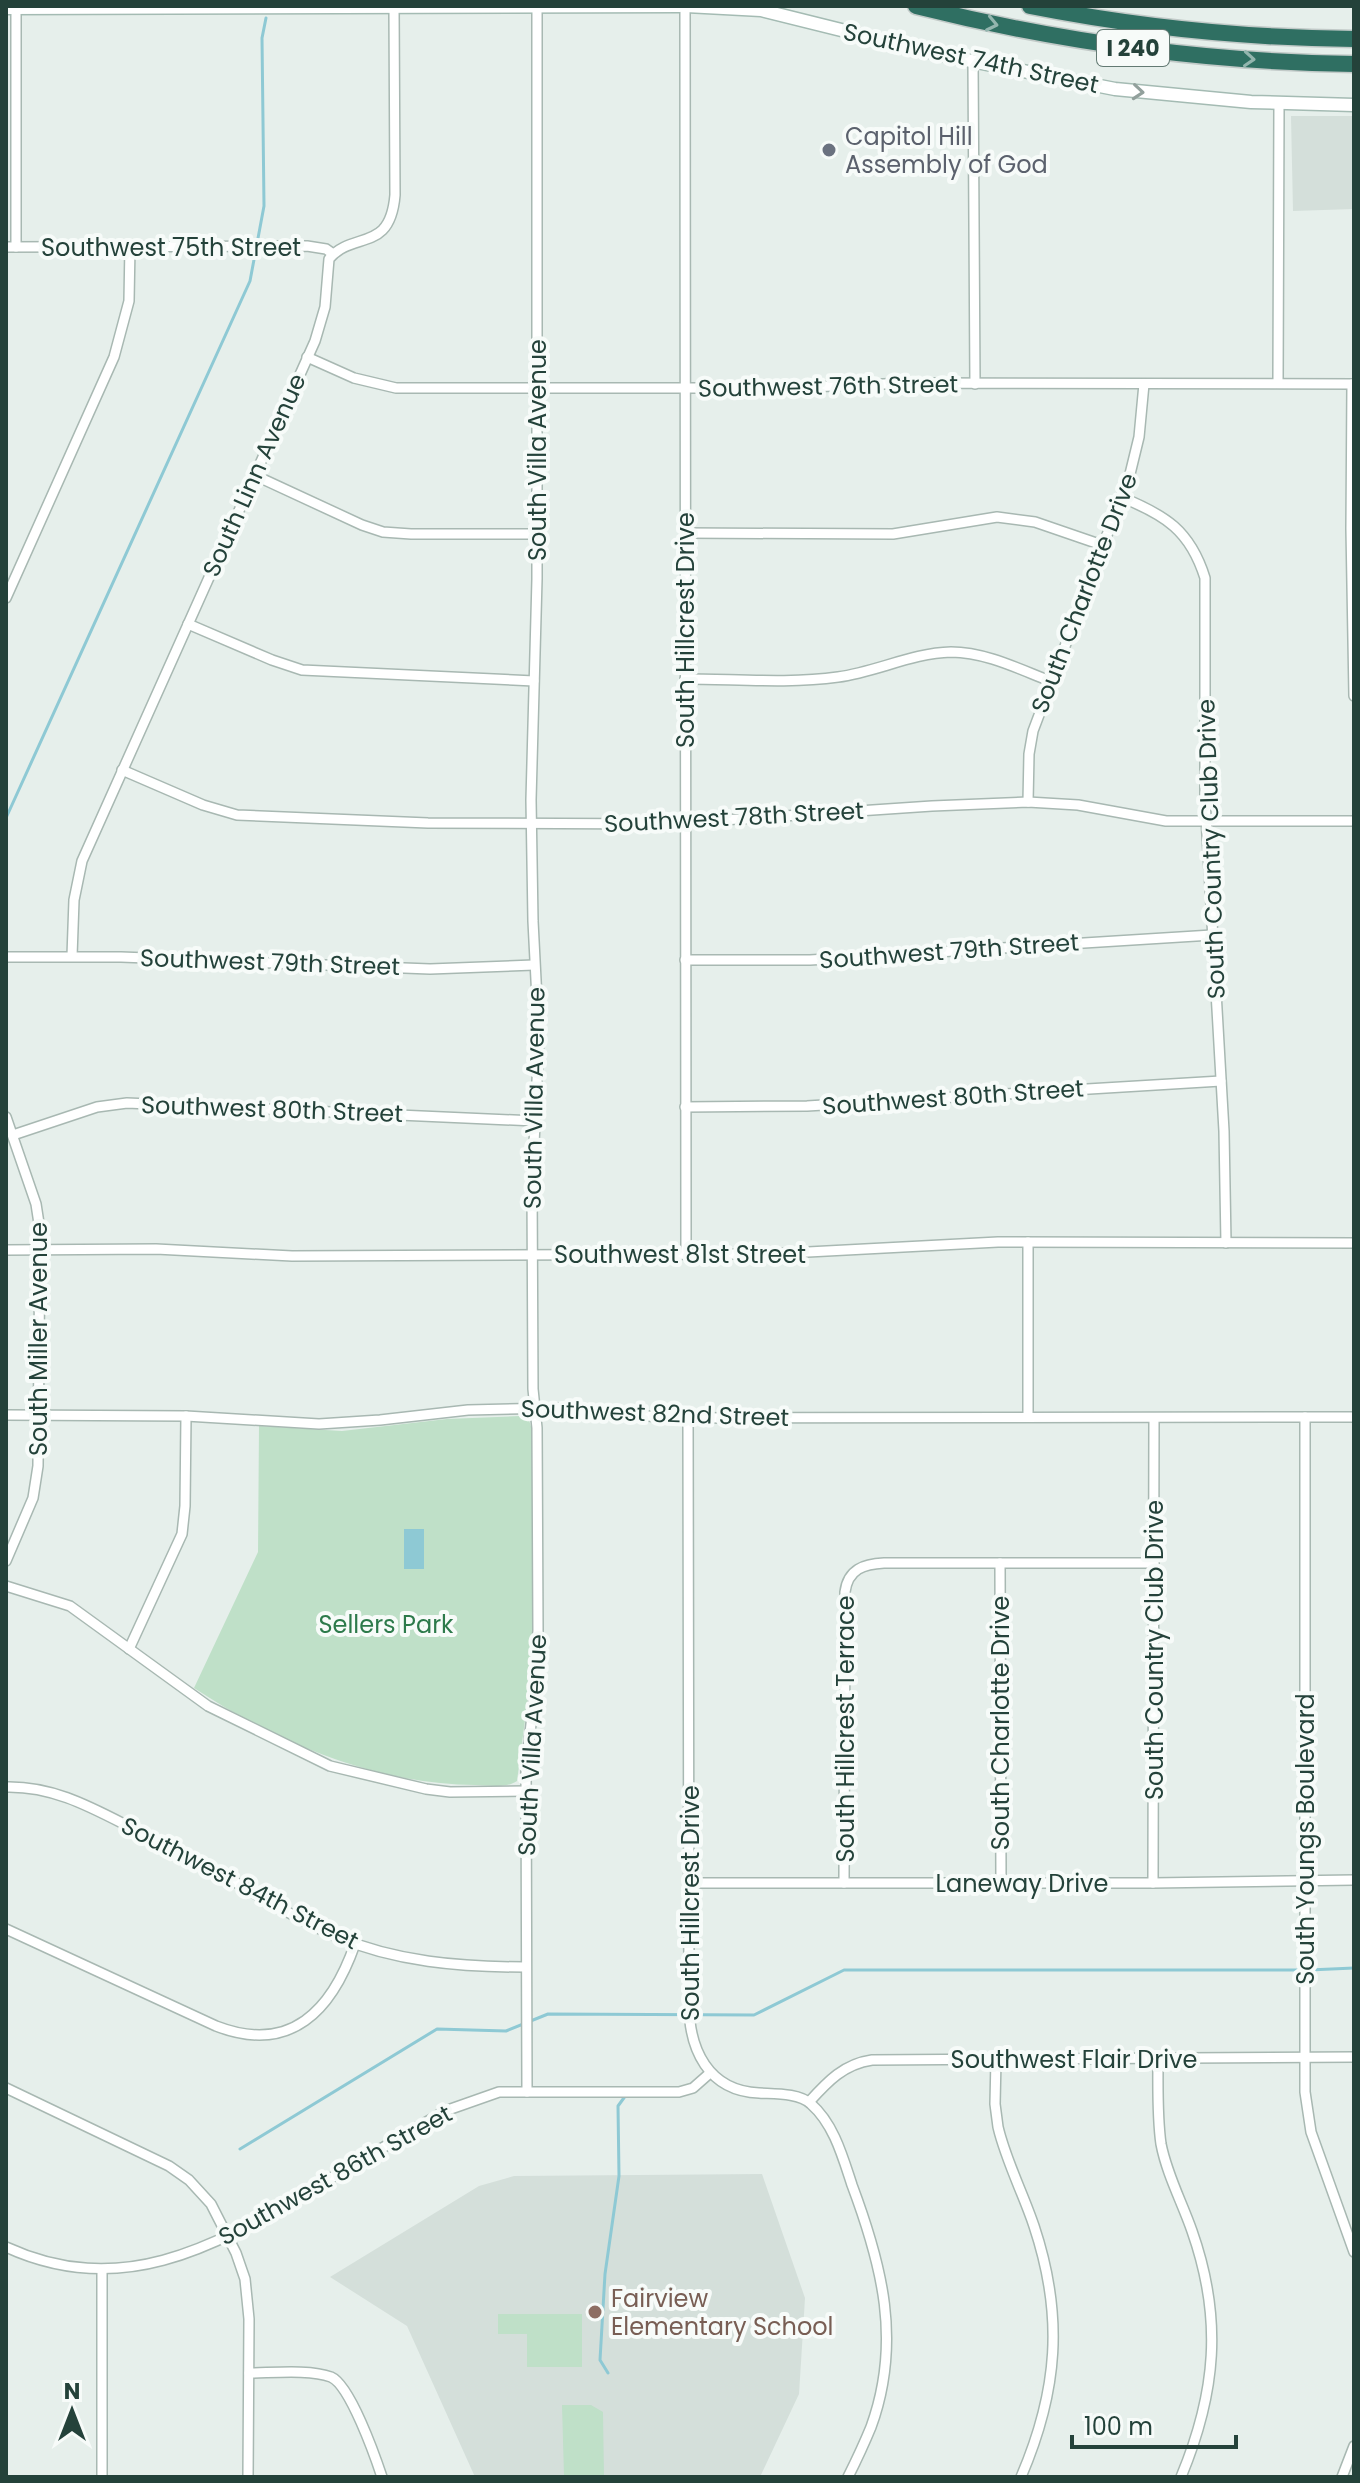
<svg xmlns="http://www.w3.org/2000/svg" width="1360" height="2483" font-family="Poppins,sans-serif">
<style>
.built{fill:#d4dfda}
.green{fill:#bfe0c8}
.water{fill:#8ec9d4}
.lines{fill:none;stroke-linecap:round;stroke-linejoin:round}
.stream{stroke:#8ec9d4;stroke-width:3}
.street-casing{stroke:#a8b8b2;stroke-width:12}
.secondary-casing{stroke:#a4bbb3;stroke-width:15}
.highway-casing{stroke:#c2cac8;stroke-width:19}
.street{stroke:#fff;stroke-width:9}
.secondary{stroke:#fff;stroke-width:12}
.highway{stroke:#2f6f62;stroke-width:16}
.oneway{stroke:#93b5ae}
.oneway2{stroke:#92a09c}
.worship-dot{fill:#6b7280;stroke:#f7fbf9;stroke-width:3}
.education-dot{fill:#8d6e63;stroke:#f7fbf9;stroke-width:3}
.labels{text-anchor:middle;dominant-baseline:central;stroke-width:8;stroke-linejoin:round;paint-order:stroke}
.shield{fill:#f7fbf9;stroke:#637a73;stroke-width:2}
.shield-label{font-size:22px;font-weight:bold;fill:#24423a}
.street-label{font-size:24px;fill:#24423a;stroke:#f7fbf9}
.worship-label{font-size:24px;fill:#5b616d;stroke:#f7fbf9;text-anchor:start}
.park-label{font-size:24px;fill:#2d7a4b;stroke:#f7fbf9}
.education-label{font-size:24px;fill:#785e54;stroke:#f7fbf9;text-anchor:start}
</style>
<rect width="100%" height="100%" fill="#e6efeb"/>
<g class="built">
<polygon points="1291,116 1354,116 1354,209 1293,211"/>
<polygon points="762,2174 805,2298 799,2394 760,2477 475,2477 407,2326 330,2277 479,2186 514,2176"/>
</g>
<g class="green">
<path d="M520,1416L529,1420L532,1430V1636L530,1682L517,1781C505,1789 488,1785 475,1785C375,1784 276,1742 194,1688L258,1552L259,1426L342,1431L447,1419Z"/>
<polygon points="498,2314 582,2314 582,2367 527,2367 527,2334 498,2334"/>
<polygon points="562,2405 591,2405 603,2412 604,2477 564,2476"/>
</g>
<rect class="water" x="404" y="1529" width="20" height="40"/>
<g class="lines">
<g class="stream">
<polyline points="6,818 250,281 264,206 262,38 266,18"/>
<polyline points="1309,1970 1354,1968"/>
<polyline points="240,2149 437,2029 506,2031 548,2014 754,2015 844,1970 1301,1970"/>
<polyline points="608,2373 600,2360 605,2274 619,2176 618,2106 626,2095"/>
</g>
<defs>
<g id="street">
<polyline points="685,6 686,1254"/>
<polyline points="16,8 16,247"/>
<polyline points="973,62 975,384"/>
<polyline points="6,247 307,246 326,249 333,254"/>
<polyline points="307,357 354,378 396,388 783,388 908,383 1354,384"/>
<polyline points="1278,383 1279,104"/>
<polyline points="1352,384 1351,529 1354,696"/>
<polyline points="254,475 362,525 383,532 411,534 537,534"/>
<path d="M1121,497C1165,515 1190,530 1205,578V800L1224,1131L1226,1243"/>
<polyline points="686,533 893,534 997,517 1035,522 1102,545"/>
<polyline points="6,598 114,357 129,301 130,246"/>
<polyline points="188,624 272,660 302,670 534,681"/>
<path d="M685,679C735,679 788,684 838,677C876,672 912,653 951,652C985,652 1019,669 1050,681"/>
<polyline points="122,770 203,805 237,815 428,823 664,824 932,806 1028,802 1078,805 1166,821 1354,821"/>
<polyline points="1028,802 1029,754 1033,731 1130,474 1139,437 1144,384"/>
<path d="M72,956L74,900L82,861L315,341L325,307L329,259C353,230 390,254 395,195L394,7"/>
<polyline points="6,957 121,957 430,969 534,965"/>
<polyline points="685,960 810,960 1212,935"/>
<polyline points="685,1107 807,1106 1221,1081"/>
<polyline points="6,1117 36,1204 40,1230 38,1466 33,1498 6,1561"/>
<polyline points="13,1135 97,1107 127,1103 535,1121"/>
<polyline points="6,1250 156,1249 292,1256 770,1254 998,1242 1354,1243"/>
<polyline points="6,1415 186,1416 319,1424 380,1420 468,1410 555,1408 671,1418 1354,1417"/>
<polyline points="1028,1417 1028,1242"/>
<polyline points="1305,1417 1305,2092 1311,2132 1354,2252"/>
<path d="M688,1418L689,2004C689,2049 708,2091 759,2093C775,2094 799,2093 811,2104C834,2124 843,2158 852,2185C882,2265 902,2342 871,2427C864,2444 856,2461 848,2477"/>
<polyline points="1000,1563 1001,1883"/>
<polyline points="6,1586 70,1606 208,1706 330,1766 426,1789 450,1792 526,1791"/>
<polyline points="129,1649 182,1534 185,1506 186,1416"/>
<path d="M6,1787C51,1786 87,1805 126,1825C160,1842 195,1859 228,1878C263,1898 298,1920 335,1936C396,1962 460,1967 525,1967"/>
<polyline points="689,1883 1153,1883 1354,1880"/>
<path d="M844,1883L845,1592C848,1569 864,1564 884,1563H1154"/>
<polyline points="1153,1883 1154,1418"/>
<path d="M6,1929L216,2026C291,2055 332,2010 355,1944"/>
<path d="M1158,2058C1158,2086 1157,2116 1161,2144C1167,2175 1182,2202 1192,2231C1223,2319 1216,2393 1181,2477"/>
<path d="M996,2059L995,2104L998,2127C1006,2161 1023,2193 1034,2226C1064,2316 1058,2391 1021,2477"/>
<polyline points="6,2088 169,2166 189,2180 211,2204 236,2253 245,2279 249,2319 248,2477"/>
<polyline points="527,2092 526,1767 535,1690 538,1630 537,1428 533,1389 532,1186 539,1039 533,921 531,800 537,579 537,7"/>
<path d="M809,2102C828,2081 844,2064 872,2060L1354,2057"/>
<path d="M6,2247C119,2299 211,2249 309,2191C354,2164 400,2138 445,2111L499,2092H679L693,2088L710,2073"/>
<path d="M249,2373C271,2373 310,2369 331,2377C350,2385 375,2456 382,2477"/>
<polyline points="102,2477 102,2270"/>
<polyline points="1342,2477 1354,2446"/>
</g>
<g id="secondary">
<polyline points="686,6 761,10 946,56 1115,89 1251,102 1354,105"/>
<polyline points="6,8 680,6"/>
</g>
<g id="highway">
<path d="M916,6C1059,42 1206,62 1354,64"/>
<path d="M1030,6C1136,27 1245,38 1354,39"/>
</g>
</defs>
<use href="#street" class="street-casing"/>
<use href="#secondary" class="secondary-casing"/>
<use href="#highway" class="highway-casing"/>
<use href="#street" class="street"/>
<use href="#secondary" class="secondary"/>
<use href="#highway" class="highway"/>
</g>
<defs><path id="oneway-chevron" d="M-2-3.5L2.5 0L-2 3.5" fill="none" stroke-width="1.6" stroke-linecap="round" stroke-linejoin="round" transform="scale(2)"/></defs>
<g class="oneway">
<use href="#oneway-chevron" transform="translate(992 24) rotate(12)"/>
<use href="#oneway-chevron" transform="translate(1249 59) rotate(4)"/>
</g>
<use class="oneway2" href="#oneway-chevron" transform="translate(1138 92) rotate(5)"/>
<circle class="worship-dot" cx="829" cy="150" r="8"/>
<circle class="education-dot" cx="595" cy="2312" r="8"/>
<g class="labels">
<rect class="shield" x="1097" y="30" width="72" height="36" rx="6"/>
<g class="shield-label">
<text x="1133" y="48">I 240</text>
</g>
<g class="street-label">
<text transform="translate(971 58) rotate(12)">Southwest 74th Street</text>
<text x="171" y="247">Southwest 75th Street</text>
<text transform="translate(828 386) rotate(-1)">Southwest 76th Street</text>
<text transform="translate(537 450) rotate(-90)">South Villa Avenue</text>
<text transform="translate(254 475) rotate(-66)">South Linn Avenue</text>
<text transform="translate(1084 593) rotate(-69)">South Charlotte Drive</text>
<text transform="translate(685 630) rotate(-90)">South Hillcrest Drive</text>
<text transform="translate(734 817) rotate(-3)">Southwest 78th Street</text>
<text transform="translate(1211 849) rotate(-92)">South Country Club Drive</text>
<text transform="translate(949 951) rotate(-4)">Southwest 79th Street</text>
<text transform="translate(270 962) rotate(2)">Southwest 79th Street</text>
<text transform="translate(953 1097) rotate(-4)">Southwest 80th Street</text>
<text transform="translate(534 1098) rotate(-89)">South Villa Avenue</text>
<text transform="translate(272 1109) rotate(2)">Southwest 80th Street</text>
<text x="680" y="1254">Southwest 81st Street</text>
<text transform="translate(38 1339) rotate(-90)">South Miller Avenue</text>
<text transform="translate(655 1413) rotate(2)">Southwest 82nd Street</text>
<text transform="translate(1154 1650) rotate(-90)">South Country Club Drive</text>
<text transform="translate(1000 1723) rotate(-90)">South Charlotte Drive</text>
<text transform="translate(845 1729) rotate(-90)">South Hillcrest Terrace</text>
<text transform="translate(532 1745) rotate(-87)">South Villa Avenue</text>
<text transform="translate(1305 1839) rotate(-90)">South Youngs Boulevard</text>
<text transform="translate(240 1883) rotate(27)">Southwest 84th Street</text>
<text x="1022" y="1883">Laneway Drive</text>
<text transform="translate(690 1903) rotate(-90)">South Hillcrest Drive</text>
<text x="1074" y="2059">Southwest Flair Drive</text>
<text transform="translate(335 2175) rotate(-29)">Southwest 86th Street</text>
</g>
<g class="worship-label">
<text x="845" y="136">Capitol Hill<tspan x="845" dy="28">Assembly of God</tspan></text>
</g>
<g class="park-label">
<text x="386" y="1624">Sellers Park</text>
</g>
<g class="education-label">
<text x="611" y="2298">Fairview<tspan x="611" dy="28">Elementary School</tspan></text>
</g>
</g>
<rect width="1360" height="2483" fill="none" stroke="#24423a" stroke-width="16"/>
<g transform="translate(72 2411)" stroke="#f7fbf9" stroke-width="6" paint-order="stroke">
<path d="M0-6L14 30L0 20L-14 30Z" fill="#24423a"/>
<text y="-12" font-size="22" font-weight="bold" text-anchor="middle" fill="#24423a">N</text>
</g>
<path d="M1072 2435v12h164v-12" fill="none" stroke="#24423a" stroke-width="4"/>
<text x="1084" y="2435" font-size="24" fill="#24423a" stroke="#f7fbf9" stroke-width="6" paint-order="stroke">100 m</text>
</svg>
